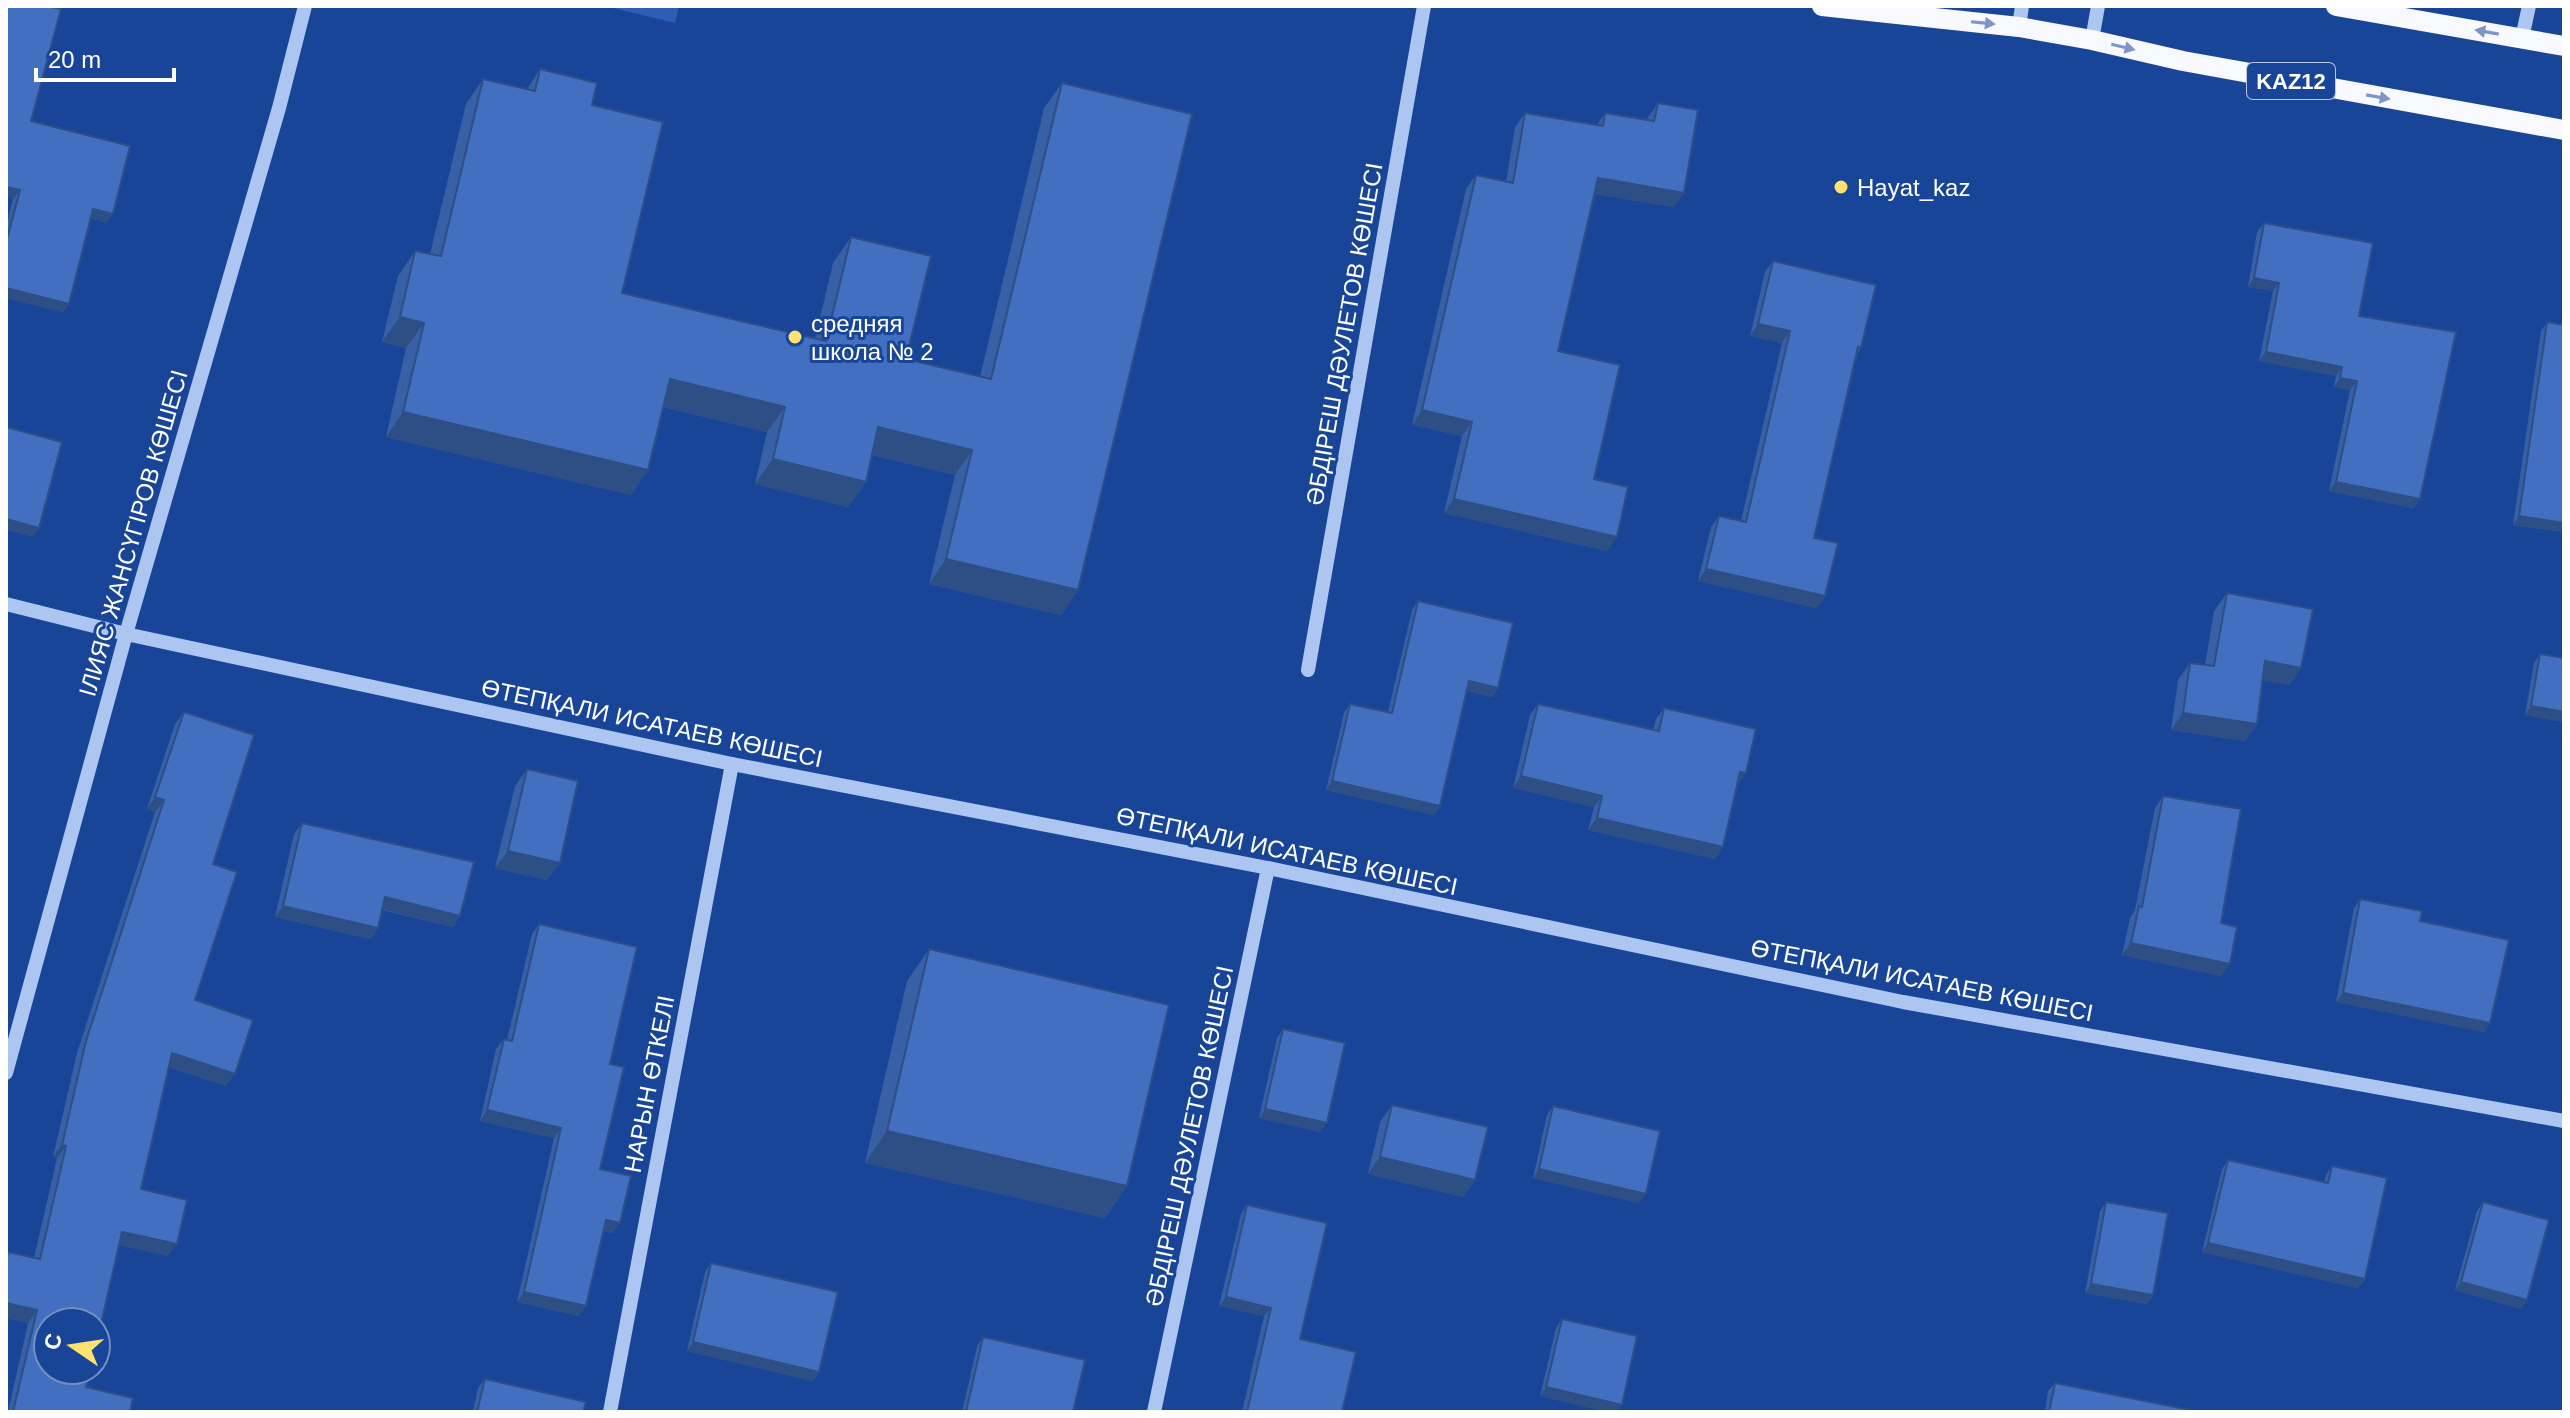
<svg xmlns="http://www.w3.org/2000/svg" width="2570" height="1418" font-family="Arial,sans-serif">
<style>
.pitch{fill:#2d5eb6}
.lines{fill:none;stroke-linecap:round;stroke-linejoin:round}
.minor{stroke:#adc6f1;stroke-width:14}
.major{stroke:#f7f9ff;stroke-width:20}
.wall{fill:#395fa4}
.shaded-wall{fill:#2e4e86}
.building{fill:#426fbf;stroke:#2e4e86;stroke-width:2}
.oneway{fill:#7d96c6}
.poi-dot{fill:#ffe16d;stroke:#194598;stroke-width:3}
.labels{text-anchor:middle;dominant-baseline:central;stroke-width:6;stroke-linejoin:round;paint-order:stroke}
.shield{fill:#194598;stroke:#bac7e0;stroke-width:2}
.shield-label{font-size:22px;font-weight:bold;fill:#fff}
.poi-label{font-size:24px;fill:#fff;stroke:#194598;text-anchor:start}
.street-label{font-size:24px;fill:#fff;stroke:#194598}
</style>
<rect width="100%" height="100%" fill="#194598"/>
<polygon class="pitch" points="605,6 679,6 675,23"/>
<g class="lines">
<g class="minor">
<polyline points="2019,27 2022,6"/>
<polyline points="2522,38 2529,6"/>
<polyline points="2092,40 2098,6"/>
<polyline points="6,604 126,634 732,764 1268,868 1903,1002 2564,1121"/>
<polyline points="1308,670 1424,6"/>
<polyline points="6,1073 126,634 279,108 305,6"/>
<polyline points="610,1412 732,764"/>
<polyline points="1154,1412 1268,868"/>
</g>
<g class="major">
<polyline points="1822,6 2019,27 2092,40 2183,61 2564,130"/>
<polyline points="2336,6 2564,46"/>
</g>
</g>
<g class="wall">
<polygon points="540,69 592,105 622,293 815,339 833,263 851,237 906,359 980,377 1044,108 1062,83 1078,590 1061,615 929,584 955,475 872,455 866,482 848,507 755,484 767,432 663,407 648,470 631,495 386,437 406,348 382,342 398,276 415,251 430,254 466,104 483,79 527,89"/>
<polygon points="1658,103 1674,207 1595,194 1558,351 1594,479 1607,551 1444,513 1462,436 1412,425 1466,189 1476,175 1506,182 1515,127 1525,113 1597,125 1605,113 1647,119"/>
<polygon points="31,121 107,223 90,218 69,304 63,312 6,298 6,228"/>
<polygon points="2264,223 2359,316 2420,499 2413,508 2329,491 2350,390 2334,387 2336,376 2259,361 2273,291 2248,287 2257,232"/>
<polygon points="1773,261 1861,348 1857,355 1814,538 1825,596 1817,608 1698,581 1711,527 1719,516 1741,521 1782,343 1750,336 1765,272"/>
<polygon points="2547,322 2564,532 2513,525 2541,331"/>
<polygon points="2227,593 2301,668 2289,685 2263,680 2257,724 2245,741 2171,730 2178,680 2190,663 2205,665 2214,611"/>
<polygon points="1418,601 1498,688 1492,697 1467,691 1440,806 1434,815 1326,790 1344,713 1350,704 1388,712 1412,610"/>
<polygon points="2540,654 2564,722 2525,715 2534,663"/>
<polygon points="1538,704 1653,730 1656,719 1664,708 1737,785 1715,859 1588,830 1594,807 1513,788 1530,715"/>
<polygon points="184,712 213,864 195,1000 226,1086 169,1067 141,1189 168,1256 119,1245 86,1387 130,1412 8,1412 28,1323 6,1318 6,1255 8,1252 34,1258 57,1158 53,1157 77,1053 155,812 147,809 175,724"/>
<polygon points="527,769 560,863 547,880 495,868 515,786"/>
<polygon points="2163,796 2221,923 2221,976 2122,955 2130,918 2135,910 2155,808"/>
<polygon points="302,823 460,916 453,927 382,910 378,928 370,939 275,917 294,834"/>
<polygon points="2360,899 2490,1023 2484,1032 2336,1002 2354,908"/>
<polygon points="539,924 610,1064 600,1169 620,1223 612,1233 603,1231 579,1316 517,1302 554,1138 480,1121 496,1049 504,1039 507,1040 532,934"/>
<polygon points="929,949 1127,1186 1105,1218 865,1163 907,981"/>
<polygon points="1283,1029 1321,1132 1259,1118 1277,1038"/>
<polygon points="1392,1105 1475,1180 1463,1197 1368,1174 1380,1122"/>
<polygon points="1553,1106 1639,1203 1533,1178 1547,1115"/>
<polygon points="2228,1160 2324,1182 2326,1175 2332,1166 2365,1279 2358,1288 2202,1252 2222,1169"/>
<polygon points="2106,1202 2153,1295 2147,1304 2085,1293 2100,1211"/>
<polygon points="2483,1202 2521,1309 2455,1290 2477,1211"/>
<polygon points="1247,1205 1300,1339 1342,1412 1242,1412 1264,1316 1219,1306 1241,1214"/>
<polygon points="711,1263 819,1372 813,1381 687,1351 705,1272"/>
<polygon points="1562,1319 1616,1412 1608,1412 1540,1396 1556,1328"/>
<polygon points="983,1337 1073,1412 962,1412 977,1346"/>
<polygon points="485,1379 583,1412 473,1412 478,1388"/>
<polygon points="2055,1383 2200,1412 2045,1412 2048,1391"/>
</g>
<g class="shaded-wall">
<polygon points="1598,178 1684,193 1674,207 1588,193"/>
<polygon points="6,187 20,190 13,199 6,197"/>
<polygon points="93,209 113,214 107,223 87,217"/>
<polygon points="2254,278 2279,283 2273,291 2248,287"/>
<polygon points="6,288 69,304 63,312 6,298"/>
<polygon points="400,317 424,323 406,348 382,342"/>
<polygon points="1758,324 1790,331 1782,343 1750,336"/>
<polygon points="2266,352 2342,367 2336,376 2259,361"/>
<polygon points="2340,378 2357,381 2350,390 2334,387"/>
<polygon points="670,379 785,407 767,432 652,404"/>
<polygon points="1422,410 1472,422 1462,436 1412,425"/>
<polygon points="403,412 648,470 631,495 386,437"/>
<polygon points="878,427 972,450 955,475 861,452"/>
<polygon points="773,459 866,482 848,507 755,484"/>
<polygon points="2336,482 2420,499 2413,508 2329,491"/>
<polygon points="1454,499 1617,537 1607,551 1444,513"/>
<polygon points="2519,516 2564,523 2564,532 2513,525"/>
<polygon points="6,519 39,528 33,537 6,530"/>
<polygon points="946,559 1078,590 1061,615 929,584"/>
<polygon points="1706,569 1825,596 1817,608 1698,581"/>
<polygon points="2265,661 2301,668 2289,685 2253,679"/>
<polygon points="1469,681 1498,688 1492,697 1463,690"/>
<polygon points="2531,706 2564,712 2564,722 2525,715"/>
<polygon points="2183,713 2257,724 2245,741 2171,730"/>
<polygon points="1740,772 1746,773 1738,785"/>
<polygon points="1521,776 1602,796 1594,807 1513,788"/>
<polygon points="1332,781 1440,806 1434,815 1326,790"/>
<polygon points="155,797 164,800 155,812 147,809"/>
<polygon points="1597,818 1723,847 1715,859 1588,830"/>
<polygon points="508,851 560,863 547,880 495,868"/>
<polygon points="385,897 460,916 453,927 377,908"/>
<polygon points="283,906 378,928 370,939 275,917"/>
<polygon points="2131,943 2230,964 2221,976 2122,955"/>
<polygon points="2343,993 2490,1023 2484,1032 2336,1002"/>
<polygon points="172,1053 235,1074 226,1086 164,1065"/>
<polygon points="1265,1109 1327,1123 1321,1132 1259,1118"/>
<polygon points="487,1110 561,1128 554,1138 480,1121"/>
<polygon points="887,1131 1127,1186 1105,1218 865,1163"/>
<polygon points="62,1145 66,1146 57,1158 53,1157"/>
<polygon points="1380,1157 1475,1180 1463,1197 1368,1174"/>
<polygon points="1539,1169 1646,1194 1639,1203 1533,1178"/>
<polygon points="606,1220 620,1223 612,1233 599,1230"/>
<polygon points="122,1232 177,1244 168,1256 114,1244"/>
<polygon points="2208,1243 2365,1279 2358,1288 2202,1252"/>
<polygon points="2461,1282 2527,1300 2521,1309 2455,1290"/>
<polygon points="2091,1284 2153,1295 2147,1304 2085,1293"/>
<polygon points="524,1292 586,1306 579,1316 517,1302"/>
<polygon points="1226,1297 1271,1308 1264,1316 1219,1306"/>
<polygon points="6,1303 37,1310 28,1323 6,1318"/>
<polygon points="693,1342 819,1372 813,1381 687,1351"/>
<polygon points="1546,1387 1622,1405 1616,1412 1608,1412 1540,1396"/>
</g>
<g class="building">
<polygon points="6,6 47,6 61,9 31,121 130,146 113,214 93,209 69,304 6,288 6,243 20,190 6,187"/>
<polygon points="540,69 597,83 592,105 663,122 622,293 826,341 851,237 931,256 906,359 991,379 1062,83 1192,114 1078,590 946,559 972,450 878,427 866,482 773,459 785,407 670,379 648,470 403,412 424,323 400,317 415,251 441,256 483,79 535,91"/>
<polygon points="1658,103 1698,110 1684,193 1598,178 1558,351 1620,365 1594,479 1628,487 1617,537 1454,499 1472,422 1422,410 1476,175 1513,183 1525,113 1603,126 1605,113 1654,121"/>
<polygon points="2264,223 2373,243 2359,316 2456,332 2420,499 2336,482 2357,381 2340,378 2342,367 2266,352 2279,283 2254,278"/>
<polygon points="1773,261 1876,285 1861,348 1858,347 1814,538 1838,543 1825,596 1706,569 1719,516 1746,522 1790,331 1758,324"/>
<polygon points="2547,322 2564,325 2564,523 2519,516"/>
<polygon points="6,427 62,442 39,528 6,519"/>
<polygon points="2227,593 2313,609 2301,668 2265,661 2257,724 2183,713 2190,663 2214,666"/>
<polygon points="1418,601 1513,623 1498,688 1469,681 1440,806 1332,781 1350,704 1392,713"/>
<polygon points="2540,654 2564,658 2564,712 2531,706"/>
<polygon points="1538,704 1659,731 1664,708 1756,729 1746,773 1740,772 1723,847 1597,818 1602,796 1521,776"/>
<polygon points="184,712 254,735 213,864 237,872 195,1000 253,1020 235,1074 172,1053 141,1189 187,1200 177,1244 122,1232 96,1346 96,1322 48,1322 48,1370 90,1370 86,1387 133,1398 130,1412 13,1412 37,1310 6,1303 6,1262 8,1252 40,1259 66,1146 62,1145 86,1041 164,800 155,797"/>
<polygon points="527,769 578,781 560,863 508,851"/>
<polygon points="2163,796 2241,809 2221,923 2237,927 2230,964 2131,943 2139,906 2142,907"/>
<polygon points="302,823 474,862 460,916 385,897 378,928 283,906"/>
<polygon points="2360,899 2422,911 2420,921 2509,940 2490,1023 2343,993"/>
<polygon points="539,924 637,947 610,1064 624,1067 600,1169 631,1176 620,1223 606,1220 586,1306 524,1292 561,1128 487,1110 504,1039 512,1041"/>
<polygon points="929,949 1169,1005 1127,1186 887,1131"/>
<polygon points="1283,1029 1345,1043 1327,1123 1265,1109"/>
<polygon points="1392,1105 1488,1127 1475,1180 1380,1157"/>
<polygon points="1553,1106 1660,1131 1646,1194 1539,1169"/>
<polygon points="2228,1160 2328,1183 2332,1166 2387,1178 2365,1279 2208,1243"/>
<polygon points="2106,1202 2168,1213 2153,1295 2091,1284"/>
<polygon points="2483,1202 2549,1220 2527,1300 2461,1282"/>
<polygon points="1247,1205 1327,1223 1300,1339 1356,1352 1342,1412 1247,1412 1271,1308 1226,1297"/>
<polygon points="711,1263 838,1292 819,1372 693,1342"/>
<polygon points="1562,1319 1637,1336 1622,1405 1546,1387"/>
<polygon points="983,1337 1085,1360 1073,1412 966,1412"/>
<polygon points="485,1379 586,1402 583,1412 477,1412"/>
<polygon points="2055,1383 2200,1412 2049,1412"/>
</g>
<defs><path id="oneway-solid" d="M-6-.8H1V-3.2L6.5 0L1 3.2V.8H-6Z" transform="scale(2)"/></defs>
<g class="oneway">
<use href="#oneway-solid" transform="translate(1983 23) rotate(6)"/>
<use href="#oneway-solid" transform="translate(2487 32) rotate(-170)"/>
<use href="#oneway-solid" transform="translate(2123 47) rotate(13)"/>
<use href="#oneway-solid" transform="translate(2378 97) rotate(10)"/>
</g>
<g class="poi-dot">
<circle cx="1841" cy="187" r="8"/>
<circle cx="795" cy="337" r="8"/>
</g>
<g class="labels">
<rect class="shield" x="2247" y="63" width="88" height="36" rx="6"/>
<g class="shield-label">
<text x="2291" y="81">KAZ12</text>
</g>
<g class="poi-label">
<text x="1857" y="187">Hayat_kaz</text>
<text x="811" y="323">cредняя<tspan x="811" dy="28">школа № 2</tspan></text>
</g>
<g class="street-label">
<text transform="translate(1344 334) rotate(-80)">ӘБДІРЕШ ДӘУЛЕТОВ КӨШЕСІ</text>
<text transform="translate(133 533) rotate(-74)">ІЛИЯС ЖАНСҮГІРОВ КӨШЕСІ</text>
<text transform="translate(652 723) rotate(12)">ӨТЕПҚАЛИ ИСАТАЕВ КӨШЕСІ</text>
<text transform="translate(1287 851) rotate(12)">ӨТЕПҚАЛИ ИСАТАЕВ КӨШЕСІ</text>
<text transform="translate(1922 980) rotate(11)">ӨТЕПҚАЛИ ИСАТАЕВ КӨШЕСІ</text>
<text transform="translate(649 1084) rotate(-79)">НАРЫН ӨТКЕЛІ</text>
<text transform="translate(1189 1136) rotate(-78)">ӘБДІРЕШ ДӘУЛЕТОВ КӨШЕСІ</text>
</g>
</g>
<rect width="2570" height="1418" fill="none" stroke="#ffffff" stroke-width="16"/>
<g transform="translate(72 1346) rotate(283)"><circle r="38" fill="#194598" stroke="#758fc1" stroke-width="2"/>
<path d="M0-6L14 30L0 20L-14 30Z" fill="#ffe16d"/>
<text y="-12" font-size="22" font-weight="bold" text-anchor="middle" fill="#ffffff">С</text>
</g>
<path d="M36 68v12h138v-12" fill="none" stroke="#ffffff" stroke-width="4"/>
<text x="48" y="68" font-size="24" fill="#ffffff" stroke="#194598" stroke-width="6" paint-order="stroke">20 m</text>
</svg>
